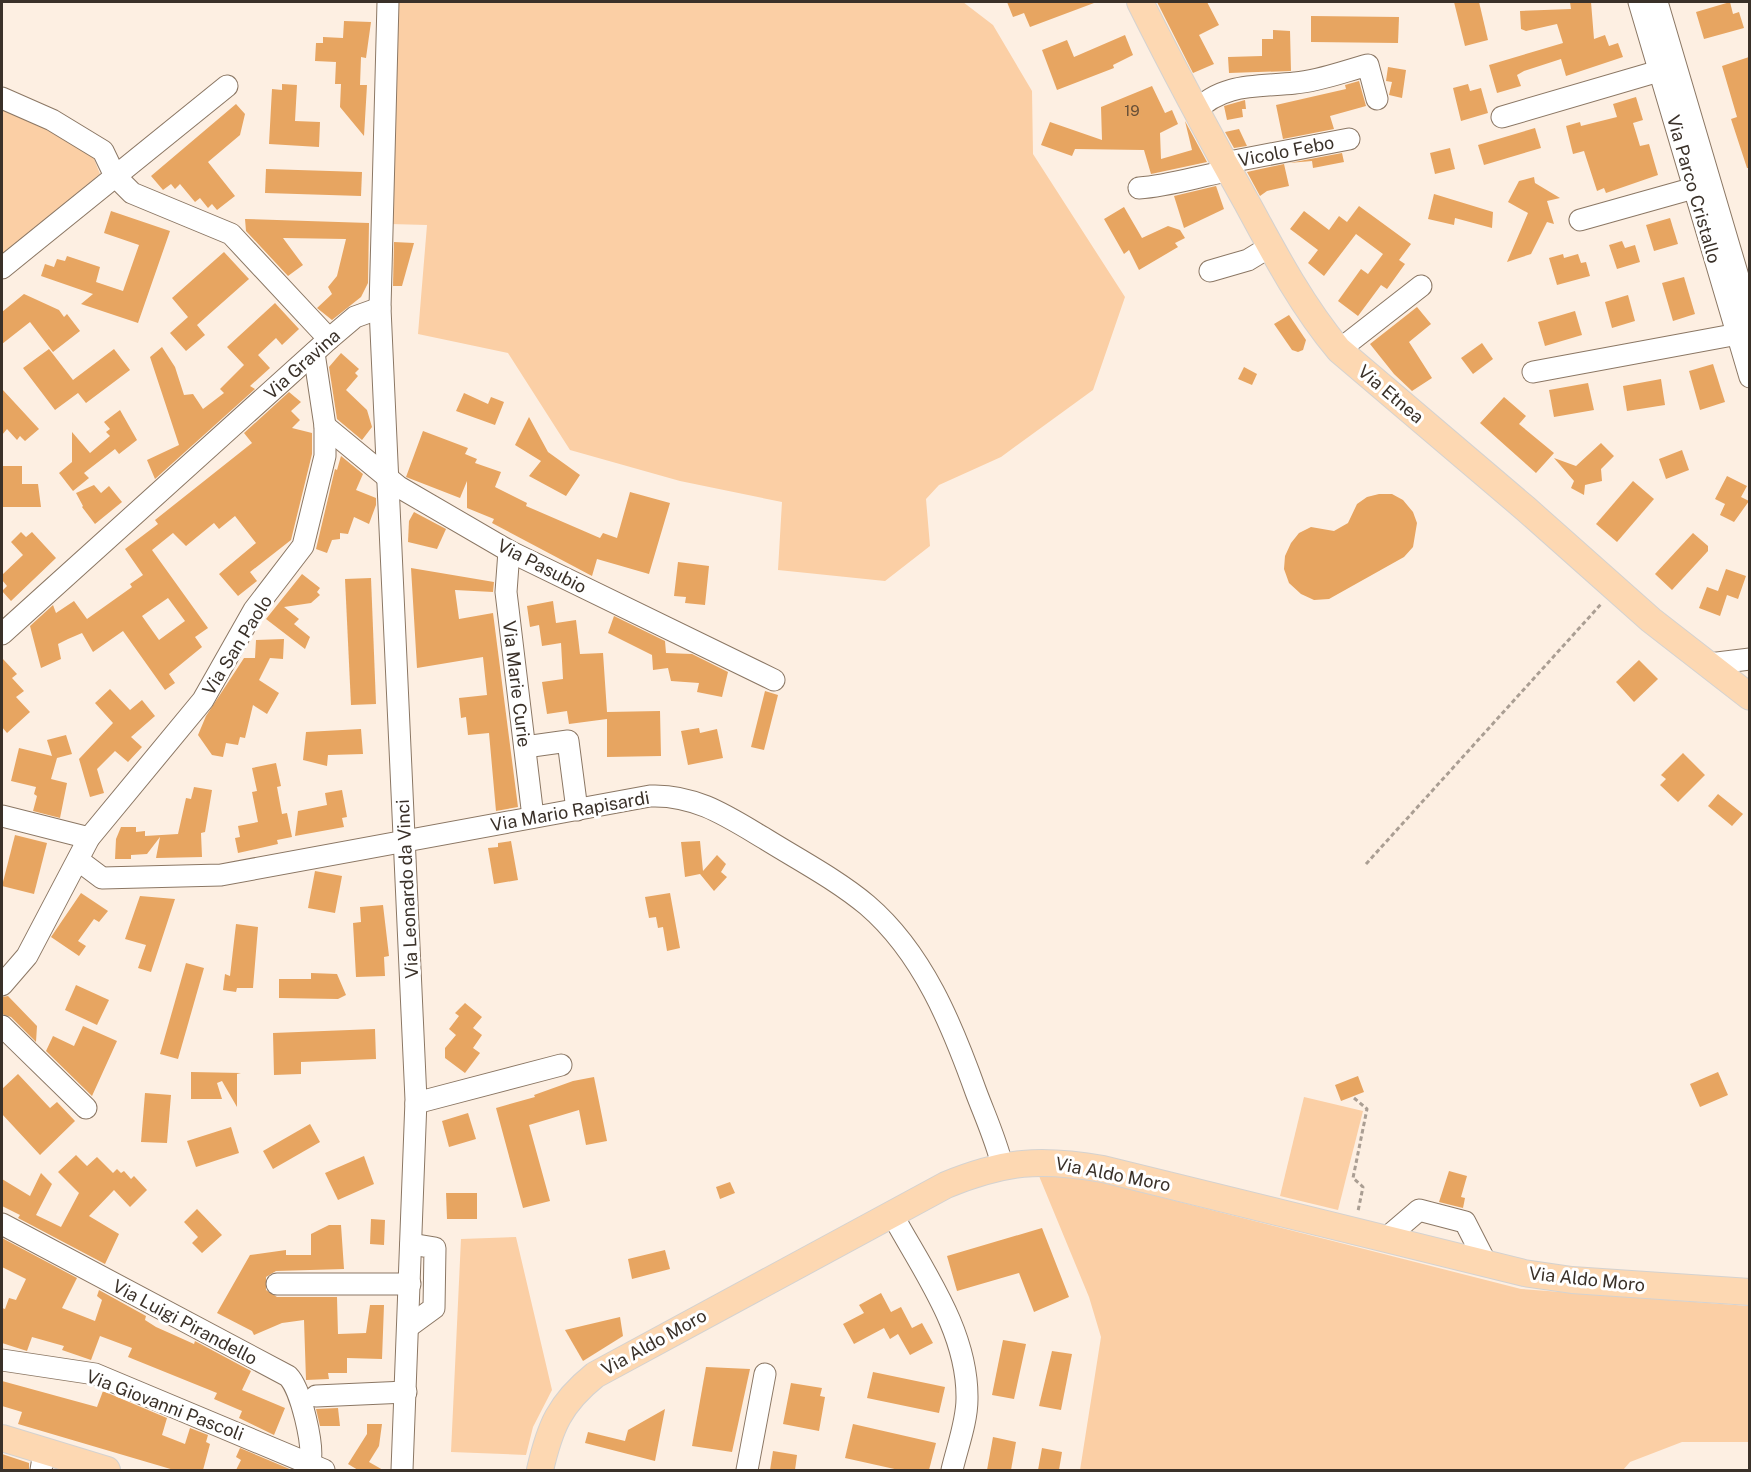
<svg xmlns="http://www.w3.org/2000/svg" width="1751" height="1472" font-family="'Public Sans',sans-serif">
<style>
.green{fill:#fbcfa5}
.building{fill:#e7a561;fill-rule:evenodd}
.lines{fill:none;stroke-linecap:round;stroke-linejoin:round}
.minor-casing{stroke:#8b7764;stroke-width:23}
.major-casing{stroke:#d4d2d0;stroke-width:28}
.path{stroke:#aa9e93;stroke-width:3;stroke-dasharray:4.5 3;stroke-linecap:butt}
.minor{stroke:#fff;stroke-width:21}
.major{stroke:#fdd8b2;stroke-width:26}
.labels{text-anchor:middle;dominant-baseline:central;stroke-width:6;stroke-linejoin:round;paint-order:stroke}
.number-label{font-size:15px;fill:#654e37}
.street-label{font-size:18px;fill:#3a3129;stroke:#fff}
</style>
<rect width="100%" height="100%" fill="#fdefe2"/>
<g class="green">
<polygon points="398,2 963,2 993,25 1032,91 1033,154 1125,297 1093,390 1001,457 939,485 926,499 930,546 885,581 778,570 782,502 680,481 570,450 508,353 418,334 427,225 390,224"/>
<polygon points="2,104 90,149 100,174 2,255"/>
<polygon points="1304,1097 1363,1111 1338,1210 1280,1196"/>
<polygon points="1049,1175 1094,1180 1521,1289 1749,1306 1749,1442 1682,1442 1630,1462 1623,1470 1080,1470 1101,1337 1089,1297 1039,1176"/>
<polygon points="516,1237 552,1390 533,1427 526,1455 451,1452 461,1239"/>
</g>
<g class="building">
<polygon points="1007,2 1094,2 1094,3 1030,27 1024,13 1013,17"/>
<polygon points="1157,2 1207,2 1219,25 1199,35 1214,64 1193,73"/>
<polygon points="1454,2 1479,2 1488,40 1465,46"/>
<polygon points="1570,2 1591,2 1594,39 1605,35 1609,46 1618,43 1623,57 1566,76 1561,59 1524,71 1517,75 1521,86 1497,93 1489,65 1563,43 1557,24 1526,31 1521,29 1520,11 1571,9"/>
<polygon points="1730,2 1733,14 1739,12 1744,28 1704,39 1696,12"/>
<polygon points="1311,16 1399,17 1398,43 1311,42"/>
<polygon points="344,21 371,22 366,58 361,57 360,85 367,85 364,136 340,107 341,84 335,84 336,62 315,61 316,43 323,43 323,37 343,38"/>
<polygon points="1273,30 1290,31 1291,71 1229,73 1228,57 1262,56 1262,39 1273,39"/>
<polygon points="1125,35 1133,55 1113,65 1114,68 1057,90 1042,50 1067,40 1074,57"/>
<polygon points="1749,57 1749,168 1747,168 1731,119 1737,117 1722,66"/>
<polygon points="1388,67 1406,70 1402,98 1389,95 1392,82 1386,81"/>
<polygon points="1359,81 1366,106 1330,116 1334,129 1283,139 1276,105 1346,89 1345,85"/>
<polygon points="282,84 297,85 295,121 320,122 319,147 269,144 272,89 282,90"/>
<polygon points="1468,84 1470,91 1481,88 1488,113 1461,121 1453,88"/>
<polygon points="1152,86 1165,113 1172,110 1178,124 1160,133 1161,159 1192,150 1185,121 1207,162 1151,174 1144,150 1075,149 1072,156 1041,145 1050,122 1102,140 1101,107"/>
<polygon points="1636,97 1643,120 1633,123 1640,146 1649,144 1658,175 1606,193 1604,188 1597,191 1584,151 1573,154 1566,126 1580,122 1581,126 1617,117 1613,104"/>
<polygon points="1245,100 1246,109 1242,109 1243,117 1227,120 1224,106"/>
<polygon points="236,104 245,114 240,135 208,162 235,196 217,210 212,204 208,208 200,198 195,202 180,184 175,189 171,184 163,190 151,176"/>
<polygon points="1535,128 1541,148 1484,165 1478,145"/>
<polygon points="1239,129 1247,146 1234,148 1225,132"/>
<polygon points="1450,148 1455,169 1435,174 1430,153"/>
<polygon points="1342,153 1344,162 1313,168 1312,161 1289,163"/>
<polygon points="1284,164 1289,186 1267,191 1260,196 1247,172"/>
<polygon points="266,169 362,172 361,196 265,193"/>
<polygon points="1534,177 1535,183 1560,198 1547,201 1554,224 1547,222 1531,254 1507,262 1528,213 1508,202 1519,181"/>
<polygon points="1216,186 1224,209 1184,228 1174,196"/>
<polygon points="1434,194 1493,212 1492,228 1455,218 1454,225 1428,219"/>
<polygon points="1359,206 1411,244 1399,260 1405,264 1387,289 1381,285 1358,316 1338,301 1361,269 1368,274 1383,254 1356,234 1324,276 1308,263 1318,250 1290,229 1304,211 1329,230 1339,216 1347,222"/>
<polygon points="1124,207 1142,238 1168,226 1180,230 1185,238 1175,243 1178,247 1139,270 1129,250 1124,254 1104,219"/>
<polygon points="111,211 170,231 138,323 81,304 93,294 41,276 45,264 54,267 57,259 65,261 67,256 100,267 96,282 123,291 139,245 104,233"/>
<polygon points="1670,218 1678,244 1654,251 1646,225"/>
<polygon points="245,219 369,223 368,283 361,297 332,320 317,308 332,294 328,287 337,276 346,239 283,238 303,265 288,276 246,231"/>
<polygon points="1622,241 1625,248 1635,245 1640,262 1617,269 1609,245"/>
<polygon points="394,242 414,243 402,286 393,286"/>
<polygon points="224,252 249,279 197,325 205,335 186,351 170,333 188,317 172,298"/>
<polygon points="1563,254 1564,258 1578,254 1581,263 1586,262 1590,276 1557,285 1549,258"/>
<polygon points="1684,277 1695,314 1673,321 1662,283"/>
<polygon points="24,294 59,310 64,317 67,314 80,331 53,352 30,322 2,344 2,312"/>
<polygon points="1628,295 1635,321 1612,328 1605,302"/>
<polygon points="275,303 299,329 282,345 276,338 258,355 270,368 250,386 255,389 155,479 147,460 179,445 150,357 162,347 175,367 184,395 193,394 203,409 224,393 220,389 244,365 227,347"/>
<polygon points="1417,307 1431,324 1409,342 1432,378 1412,391 1394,374 1370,344"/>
<polygon points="1575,311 1582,335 1545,346 1538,322"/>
<polygon points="1289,315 1306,340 1303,350 1298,352 1292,350 1274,324"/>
<polygon points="1482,343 1493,359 1473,374 1461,358"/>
<polygon points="49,349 73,380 114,349 130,370 86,403 78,393 55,410 23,368"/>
<polygon points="341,353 359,369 355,373 358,376 346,390 367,410 372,427 362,440 337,419 329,367"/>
<polygon points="1713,364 1725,402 1700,410 1689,371"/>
<polygon points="1244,367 1257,374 1252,385 1238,379"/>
<polygon points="1661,379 1665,405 1627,411 1623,386"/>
<polygon points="1588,383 1594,410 1554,417 1549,390"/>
<polygon points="2,389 39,429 25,441 20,436 17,440 7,429 2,435"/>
<path d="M289,392L301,402L291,411L300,420L292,428L312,433V454L291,540L250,572L257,581L238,596L219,574L256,543L235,516L219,529L214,523L186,546L173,533L152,550L208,628L195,637L202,647L169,674L175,683L165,690L123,631L93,652L82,633L68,639L58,644L61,659L41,668L30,626L53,605L56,613L74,601L87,619L132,587L130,584L143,575L125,549L158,524L155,520L252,443L244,433ZM168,598L185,621L159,640L142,616Z"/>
<polygon points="464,393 488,404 491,397 504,402 495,425 456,411"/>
<polygon points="1504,397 1526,416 1519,424 1554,453 1536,473 1480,423"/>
<polygon points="120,410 137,440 119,454 115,449 84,473 89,478 73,491 59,473 72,462 72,432 90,453 110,436 106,432 110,429 104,422"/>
<polygon points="529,417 548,452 580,475 566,496 529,476 541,461 515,445"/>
<polygon points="423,431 468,448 465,454 477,459 475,463 501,472 495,487 527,503 526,506 600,538 603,533 617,538 630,492 670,503 649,574 597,559 592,576 492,523 494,519 467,508 467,481 460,498 406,477"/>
<polygon points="1601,443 1614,456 1601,469 1602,481 1585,485 1584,495 1571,488 1574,481 1554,458 1576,466"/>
<polygon points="1682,450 1689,470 1666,479 1659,459"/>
<polygon points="341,456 363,474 356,490 376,498 376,505 369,524 354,517 348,534 340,533 340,539 332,540 327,553 316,549 335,469 337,470"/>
<polygon points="3,466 22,466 22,484 38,484 41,507 2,507"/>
<polygon points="1727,476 1747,486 1741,497 1749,501 1734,522 1720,515 1725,504 1715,499"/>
<polygon points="1633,481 1654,499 1617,542 1596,524"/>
<polygon points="94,485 101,493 109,486 122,502 95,524 82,507 83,506 76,493"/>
<polygon points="1379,494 1392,494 1403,500 1413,512 1417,523 1413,547 1404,557 1329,599 1314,600 1301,594 1289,583 1284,569 1285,556 1291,543 1299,533 1311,527 1334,531 1348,523 1357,504 1367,497"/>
<polygon points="414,512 446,529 437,549 408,542 409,521"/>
<polygon points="21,532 26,537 32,532 56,558 11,601 2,591 7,586 2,580 2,575 23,555 11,542"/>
<polygon points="1693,533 1708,546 1708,551 1672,590 1655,574"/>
<polygon points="678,562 709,566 705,605 685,603 686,597 674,596"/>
<polygon points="411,568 494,582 493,592 455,590 459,619 493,613 518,807 496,811 489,733 468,735 466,717 461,718 459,698 487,695 483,657 417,668"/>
<polygon points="1726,569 1746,576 1738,599 1727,595 1720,616 1699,608 1707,587 1718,591"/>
<polygon points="302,574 320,588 317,592 320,595 311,603 284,607 299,619 294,624 310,637 305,649 266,619"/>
<polygon points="371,578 376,704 351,705 345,579"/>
<polygon points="553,601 556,623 576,620 580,654 603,653 607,712 660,711 661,756 607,757 607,719 569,724 567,711 547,714 542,682 563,679 561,643 542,646 539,625 530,627 527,606"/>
<polygon points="614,616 665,641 666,653 692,654 728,672 722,697 697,692 699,683 671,681 668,668 653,670 652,655 608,633"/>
<polygon points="284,639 283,659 270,658 259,680 279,693 267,714 253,705 245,738 240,737 238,745 226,743 223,757 212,755 198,735 206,716 244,658 255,658 256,640"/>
<polygon points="2,658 17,674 12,678 24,691 16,697 30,712 7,733 2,727"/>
<polygon points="1639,660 1658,679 1634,702 1616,682"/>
<polygon points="110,689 130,710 142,700 155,716 131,737 142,747 128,762 115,751 97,769 104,793 90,797 79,759 113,723 95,703"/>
<polygon points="765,691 778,695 764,750 751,747"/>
<polygon points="699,728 700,733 717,729 723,758 688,765 681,731"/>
<polygon points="361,729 363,754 328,755 327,766 303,760 306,732"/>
<polygon points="66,735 72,754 57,758 51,779 67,783 60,818 33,811 37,796 34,794 36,787 11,781 19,748 52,756 47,740"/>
<polygon points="1683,753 1705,775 1678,802 1660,785 1666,779 1661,775"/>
<polygon points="276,763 281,786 277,787 282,814 287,813 292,837 277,840 278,844 238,853 235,838 240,837 238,826 258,822 252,792 257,791 252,768"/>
<polygon points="194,787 212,790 205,832 201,833 202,857 156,858 160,837 147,854 131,855 131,859 115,859 116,839 121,827 136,827 136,832 145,831 145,836 178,834 186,798 191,799"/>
<polygon points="342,790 347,817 342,818 344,827 295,836 298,811 327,805 325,793"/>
<polygon points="1718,794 1743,814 1732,826 1708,806"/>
<polygon points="15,835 47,843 34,894 2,886"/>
<polygon points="511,841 518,880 494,884 488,848 498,847 498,843"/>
<polygon points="700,841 703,871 717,855 726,864 721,872 727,877 714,891 700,874 685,877 681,842"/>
<polygon points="315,871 342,876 335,913 308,908"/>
<polygon points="81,893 108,911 99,922 94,919 78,941 86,946 79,956 51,937"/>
<polygon points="670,893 680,948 667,951 663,927 658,928 656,917 649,918 645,897"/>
<polygon points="140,896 175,899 151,972 138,968 146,945 125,939"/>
<polygon points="383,905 389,956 384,957 385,976 356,977 353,923 361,922 360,907"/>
<polygon points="236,924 258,927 253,988 237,988 236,992 223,990 225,974 230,976"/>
<polygon points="186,963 204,968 178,1059 160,1054"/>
<polygon points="311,973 337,974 346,995 338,999 279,998 279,979 311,979"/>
<polygon points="76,985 109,1000 97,1025 65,1010"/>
<polygon points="8,996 37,1026 36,1042 11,1017 2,1014 2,997"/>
<polygon points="465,1003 482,1017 473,1028 482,1035 473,1048 480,1053 465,1073 445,1058 445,1048 456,1035 449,1029 459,1016 455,1013"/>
<polygon points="83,1026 117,1041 92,1096 46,1051 53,1036 74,1046"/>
<polygon points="375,1029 376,1059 301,1062 301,1074 274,1075 273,1033"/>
<polygon points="191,1072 241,1073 237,1074 237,1107 222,1081 217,1083 222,1099 191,1099"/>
<polygon points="1718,1072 1728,1095 1700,1107 1690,1084"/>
<polygon points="18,1074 50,1108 57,1102 75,1121 40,1155 2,1114 2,1089"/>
<polygon points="1358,1076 1364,1092 1341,1101 1335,1085"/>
<polygon points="594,1077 607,1141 586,1145 579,1110 529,1125 550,1201 523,1208 496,1108 535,1097 534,1095 573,1081"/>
<polygon points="145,1093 171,1095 167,1143 141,1142"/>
<polygon points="468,1113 476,1139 449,1147 442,1121"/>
<polygon points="310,1124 320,1142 273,1169 263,1151"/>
<polygon points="231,1127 239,1153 196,1167 187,1141"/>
<polygon points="76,1155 87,1166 97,1157 113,1173 117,1169 121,1173 124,1171 131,1179 134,1176 147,1190 130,1207 114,1190 89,1216 119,1234 105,1264 18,1218 20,1215 2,1206 2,1179 30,1196 41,1173 52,1184 36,1215 61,1227 79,1193 58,1172"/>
<polygon points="364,1156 374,1184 338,1200 325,1173"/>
<polygon points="1449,1171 1467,1176 1461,1197 1465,1198 1463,1208 1439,1202"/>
<polygon points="730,1182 735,1193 720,1199 716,1187"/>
<polygon points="446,1193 477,1193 477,1219 447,1219"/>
<polygon points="197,1209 222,1235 202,1253 192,1243 198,1237 184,1222"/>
<polygon points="371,1219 385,1220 384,1245 370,1244"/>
<polygon points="329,1225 341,1225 344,1269 276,1271 266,1277 266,1290 277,1297 337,1297 338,1334 366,1333 370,1305 384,1305 382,1359 347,1358 347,1373 328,1373 329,1379 306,1380 304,1320 282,1323 254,1335 252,1331 217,1313 250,1255 286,1250 286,1255 311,1255 311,1234"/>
<polygon points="1042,1228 1069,1297 1034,1312 1019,1273 957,1291 947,1256"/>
<polygon points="2,1238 77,1278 62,1308 95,1321 102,1300 97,1296 99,1290 146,1316 145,1320 156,1327 194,1344 195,1341 251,1371 242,1390 285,1408 274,1435 239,1418 242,1411 214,1399 217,1393 128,1357 132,1348 100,1336 91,1360 62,1350 64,1346 32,1337 27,1351 2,1343 2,1308 5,1309 9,1298 16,1300 26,1279 2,1267"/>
<polygon points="665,1250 670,1269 632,1279 628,1259"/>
<polygon points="881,1293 891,1312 901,1307 912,1328 922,1323 933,1343 910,1355 898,1334 890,1339 884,1328 854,1344 843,1324 864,1313 859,1305"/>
<polygon points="620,1317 623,1336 583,1361 565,1330"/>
<polygon points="1003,1340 1026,1344 1014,1399 992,1395"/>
<polygon points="1052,1351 1072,1354 1061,1410 1039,1406"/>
<polygon points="706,1367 750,1369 732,1452 692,1446"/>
<polygon points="873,1372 945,1387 939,1413 867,1398"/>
<polygon points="2,1381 97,1407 103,1391 167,1418 162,1435 185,1444 190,1428 208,1435 206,1442 210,1444 203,1470 174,1470 18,1424 22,1412 2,1406"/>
<polygon points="791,1383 822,1388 820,1396 825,1397 819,1431 783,1424"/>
<polygon points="338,1408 340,1426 320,1426 316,1409"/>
<polygon points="665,1409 655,1461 585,1443 588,1432 625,1441 628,1430"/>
<polygon points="367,1424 382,1424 379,1446 369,1462 383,1470 358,1470 348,1464 367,1434"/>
<polygon points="853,1424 936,1443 929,1470 899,1470 845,1458"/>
<polygon points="993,1437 1016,1442 1011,1470 987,1470"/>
<polygon points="240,1448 292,1470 236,1470 241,1460 236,1457"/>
<polygon points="1042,1448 1062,1452 1059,1470 1038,1470"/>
<polygon points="773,1451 797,1455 795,1470 770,1470"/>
<polygon points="2,1454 29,1463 29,1470 2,1470"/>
</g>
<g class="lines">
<defs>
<g id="minor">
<polyline points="388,2 380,308 416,1100 402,1470"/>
<polyline points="1639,2 1750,377"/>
<polyline points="1657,2 1750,317"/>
<polyline points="2,98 52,120 103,151 115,176 132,193 231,234 329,339"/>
<path d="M1195,112C1222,82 1260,87 1295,83C1320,81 1345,71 1368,65L1377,99"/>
<polyline points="1502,117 1659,71"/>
<polyline points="1224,163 1349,139"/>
<path d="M1139,188C1169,186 1199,176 1228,171"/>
<polyline points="1580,220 1694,188"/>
<polyline points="2,268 227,86"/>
<polyline points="1210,271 1248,260 1271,246"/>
<polyline points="1339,350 1421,286"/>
<polyline points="1533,372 1749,332"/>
<polyline points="325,426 399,487 509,551 774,680"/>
<polyline points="509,551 506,592 533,817"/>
<polyline points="2,634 329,339 355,317 380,308"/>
<polyline points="1709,664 1750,659"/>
<polyline points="525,747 568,741 577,810"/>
<polyline points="2,816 89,838"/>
<path d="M78,860L102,878L221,875L650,796C696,794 730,818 767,840C801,861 837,880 867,905C923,953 952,1025 976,1092C985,1116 996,1140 1002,1165"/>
<polyline points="2,985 27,956 89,838 203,700 254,610 303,546 325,456 325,426 314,353"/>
<polyline points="2,1026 86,1108"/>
<polyline points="416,1103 561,1065"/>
<path d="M892,1214C923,1271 968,1331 967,1399C967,1422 957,1448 952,1470"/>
<path d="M2,1224L288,1376C301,1389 314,1445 310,1463"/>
<polyline points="1384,1240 1419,1210 1465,1222 1487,1265"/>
<polyline points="277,1284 410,1284"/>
<polyline points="408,1327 434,1308 435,1248 411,1244"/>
<polyline points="2,1360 95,1374 324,1470"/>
<polyline points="316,1396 406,1392"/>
<polyline points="41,1470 44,1452"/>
<polyline points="747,1470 765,1374"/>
</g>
<g id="major">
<path d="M1140,2C1174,70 1210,137 1247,203C1274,253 1302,306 1339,350L1526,509L1651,620L1750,697"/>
<polyline points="2,1438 107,1470"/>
<path d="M540,1470C550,1427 559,1404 595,1375L946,1185C1005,1161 1040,1158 1103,1169L1524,1273L1572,1280L1750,1292"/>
</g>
</defs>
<use href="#minor" class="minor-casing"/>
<use href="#major" class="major-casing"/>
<g class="path">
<polyline points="1366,864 1602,603"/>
<polyline points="1354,1098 1367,1109 1353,1178 1363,1187 1358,1211"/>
</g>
<use href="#minor" class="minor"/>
<use href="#major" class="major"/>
</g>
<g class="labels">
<g class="number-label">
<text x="1132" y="110">19</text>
</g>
<g class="street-label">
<text transform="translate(1286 151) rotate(-11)">Vicolo Febo</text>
<text transform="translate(1694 189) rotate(74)">Via Parco Cristallo</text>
<text transform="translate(302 364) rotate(-42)">Via Gravina</text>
<text transform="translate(1391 394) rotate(40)">Via Etnea</text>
<text transform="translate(542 566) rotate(27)">Via Pasubio</text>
<text transform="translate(237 645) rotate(-58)">Via San Paolo</text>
<text transform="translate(517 684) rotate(83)">Via Marie Curie</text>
<text transform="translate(570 811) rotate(-10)">Via Mario Rapisardi</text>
<text transform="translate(407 889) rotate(-93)">Via Leonardo da Vinci</text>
<text transform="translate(1113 1174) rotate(11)">Via Aldo Moro</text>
<text transform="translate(1587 1279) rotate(6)">Via Aldo Moro</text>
<text transform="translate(185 1322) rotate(28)">Via Luigi Pirandello</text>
<text transform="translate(654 1342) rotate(-29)">Via Aldo Moro</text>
<text transform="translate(165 1405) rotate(21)">Via Giovanni Pascoli</text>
</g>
</g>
<rect width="1751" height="1472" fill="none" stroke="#3a3129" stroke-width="6"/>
</svg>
